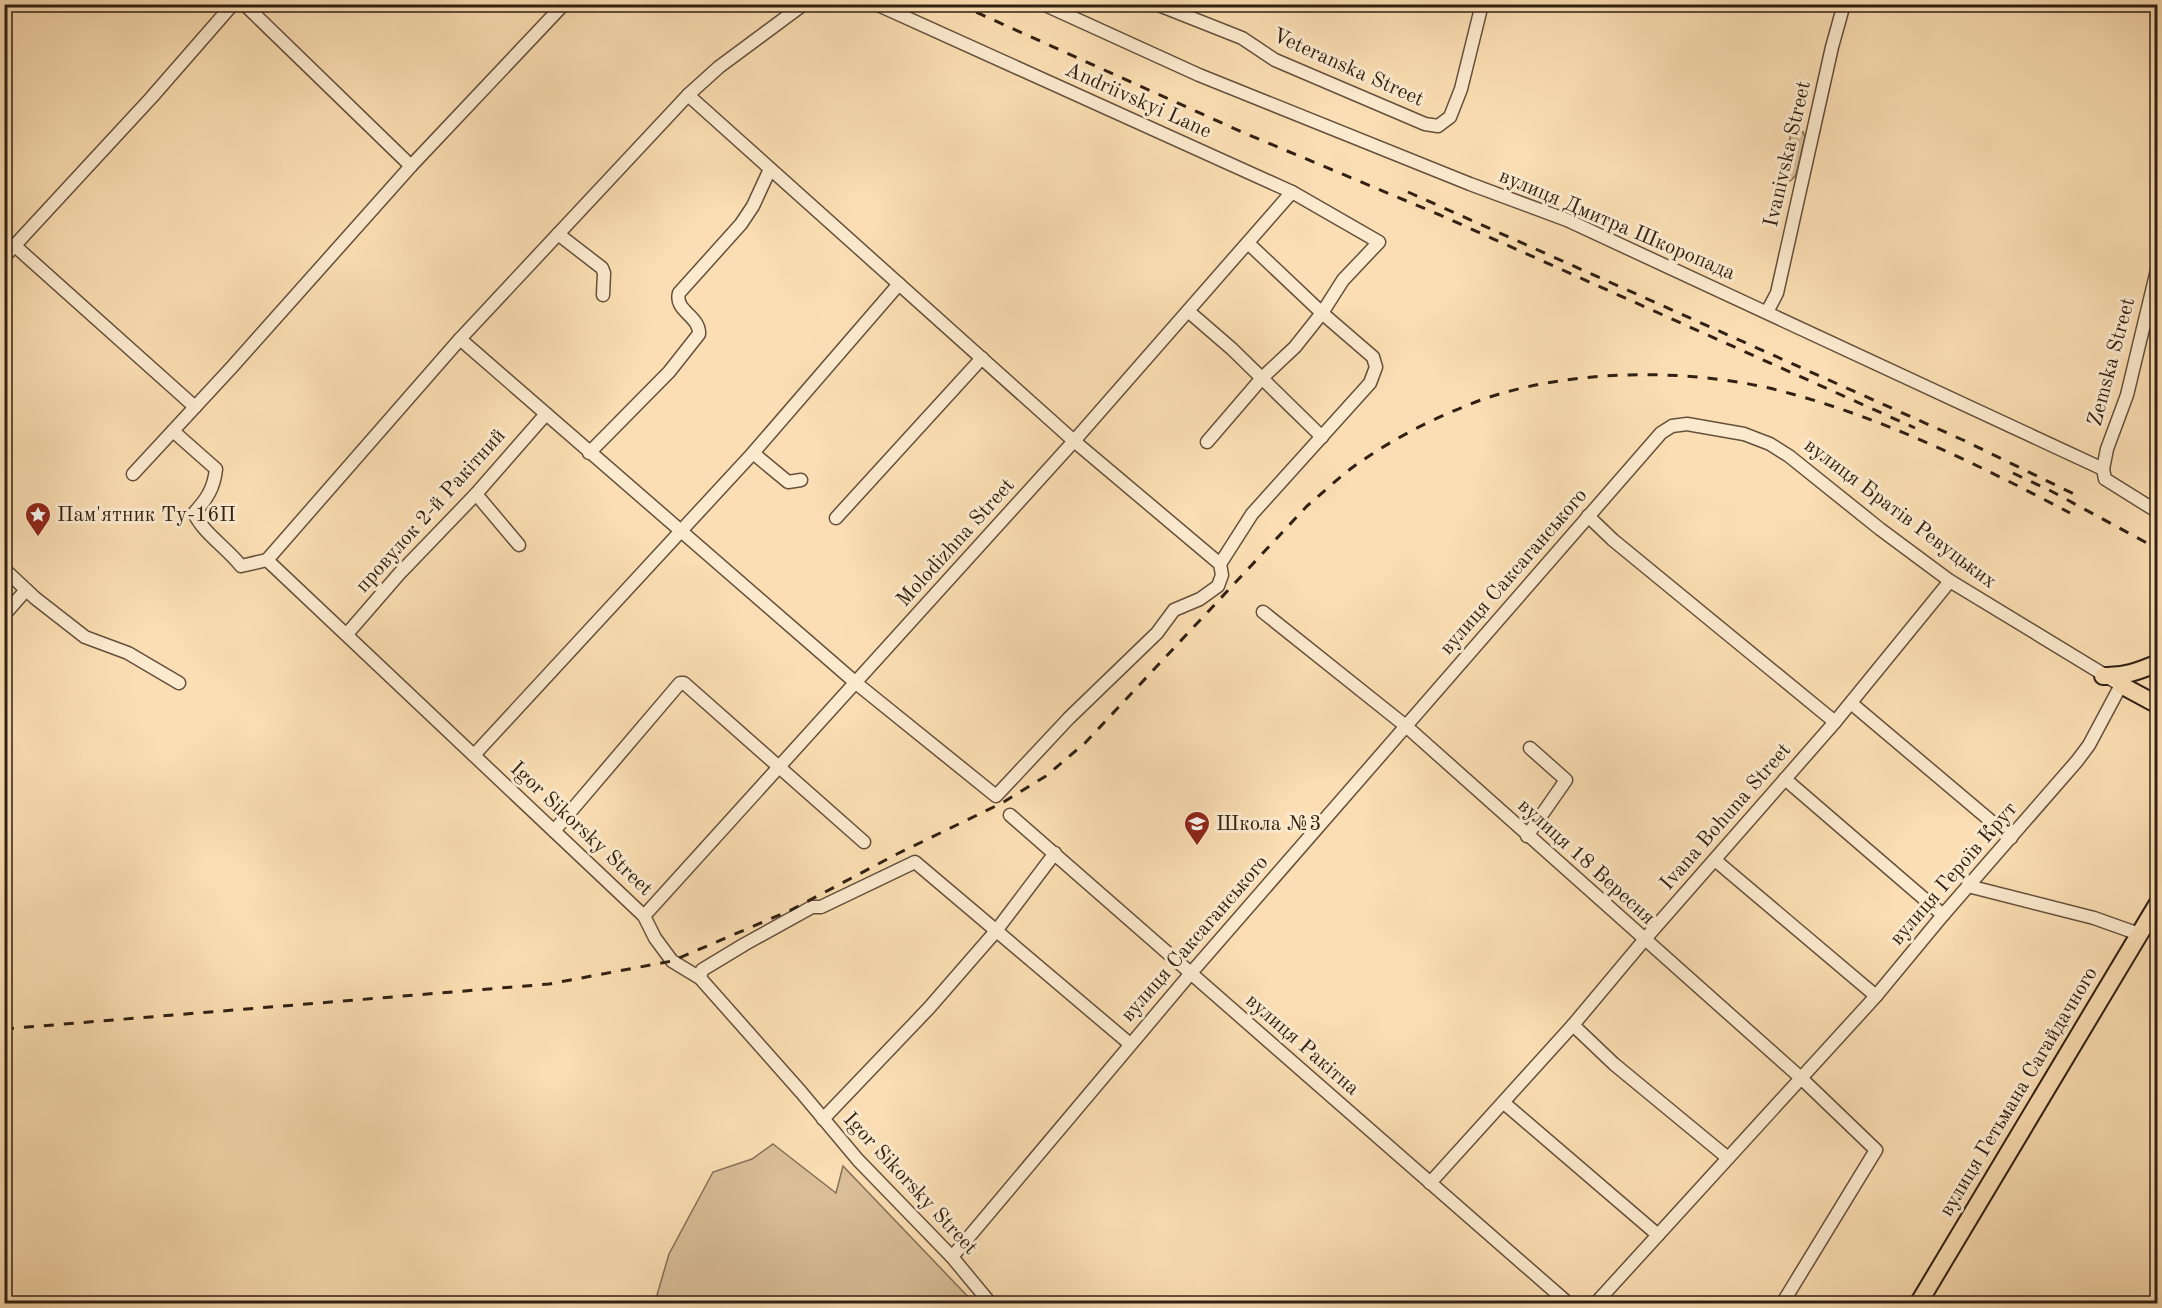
<svg xmlns="http://www.w3.org/2000/svg" width="2162" height="1308" font-family="'Old Standard TT',serif">
<style>
.green{fill:#d9be98;stroke:#856f56;stroke-width:1.5}
.lines{fill:none;stroke-linecap:round;stroke-linejoin:round}
.minor-casing{stroke:#64503b;stroke-width:15}
.major-casing{stroke:#312013;stroke-width:20}
.minor{stroke:#fceace;stroke-width:12}
.major{stroke:#fbdeb3;stroke-width:16}
.rail{stroke:#312013;stroke-width:3;stroke-dasharray:10 10;stroke-linecap:butt}
.labels{text-anchor:middle;dominant-baseline:central;stroke-width:6;stroke-linejoin:round;paint-order:stroke}
.street-label{font-size:21px;fill:#312013;stroke:#fceace}
.poi-label{font-size:21px;fill:#312013;stroke:#fceace;text-anchor:start}
</style>
<rect width="100%" height="100%" fill="#fbdeb3"/>
<filter id="stains"><feTurbulence type="fractalNoise" baseFrequency=".00333" numOctaves="4"/><feColorMatrix values="0 0 0 0 .2 0 0 0 0 .09 0 0 0 0 .02 0 0 0 .5 -.17"/></filter>
<radialGradient id="worn" r=".72"><stop offset=".6" stop-color="#630" stop-opacity="0"/><stop offset="1" stop-color="#630" stop-opacity=".3"/></radialGradient>
<g class="green">
<polygon points="1795,131 1803,132 1805,137 1796,175 1790,181 1781,176 1791,134"/>
<polygon points="773,1144 836,1193 843,1166 974,1303 660,1303 657,1295 669,1254 713,1172 752,1159"/>
</g>
<g class="lines">
<defs>
<g id="minor">
<polyline points="244,4 411,166"/>
<polyline points="876,4 1292,192 1379,242 1343,280 1322,313 1295,347 1262,378 1207,442"/>
<polyline points="1043,4 1199,75 1470,184 1567,220 2103,469 2105,479 2158,512"/>
<polyline points="1156,4 1242,38 1275,60 1425,124 1438,126 1450,117 1461,89 1482,4"/>
<polyline points="558,234 602,268 604,273 603,295"/>
<polyline points="15,246 195,407"/>
<polyline points="4,257 151,98 233,4"/>
<polyline points="1188,311 1232,349 1322,437"/>
<polyline points="1767,312 1777,293 1832,47 1844,4"/>
<polyline points="460,339 856,683 996,796 1069,718 1157,633 1174,610 1200,599 1218,586 1222,575 1220,564 1074,441 688,95"/>
<path d="M173,431L216,469C214,488 207,499 194,513C203,533 227,548 241,566L267,560L460,339L688,95L719,67L804,4"/>
<path d="M589,453L669,372L699,334C700,316 674,311 679,293L741,224L753,206L770,169"/>
<polyline points="753,453 788,482 801,480"/>
<polyline points="2103,469 2107,449 2127,395 2158,266"/>
<polyline points="133,474 232,367 411,166 564,4"/>
<polyline points="476,494 519,545"/>
<polyline points="1588,516 1613,540 1835,722"/>
<polyline points="836,518 982,358"/>
<polyline points="267,560 644,916 655,938 672,961 700,978 801,1092 858,1160 952,1257 991,1304"/>
<polyline points="1220,564 1252,514 1370,383 1376,367 1373,357 1322,313 1248,243"/>
<polyline points="4,569 35,598 85,637 128,653 179,683"/>
<polyline points="1263,612 1407,727 1801,1078 1876,1150 1782,1304"/>
<polyline points="4,615 26,590"/>
<polyline points="347,634 399,574 476,494 546,414"/>
<polyline points="1851,703 2011,838"/>
<polyline points="474,755 753,453 899,284"/>
<polyline points="1785,779 1943,915"/>
<polyline points="1010,815 1569,1304"/>
<polyline points="554,831 680,683 684,683 864,842"/>
<polyline points="1527,836 1566,780 1530,748"/>
<polyline points="1715,860 1876,996"/>
<polyline points="1968,886 2094,918 2139,934"/>
<polyline points="644,916 1074,441 1292,192"/>
<polyline points="700,978 702,970 745,944 812,907 821,907 915,862 1130,1044"/>
<polyline points="1573,1025 1614,1064 1728,1158"/>
<polyline points="1504,1103 1658,1235"/>
<polyline points="823,1119 929,1008 996,931 1055,853"/>
<polyline points="1430,1183 1573,1025 1645,939 1835,722 1950,581"/>
<polyline points="952,1257 1191,973 1661,433 1672,426 1687,424 1744,434 1770,444 1789,456 1880,529 1950,581 2121,685 2089,745 2077,761 1943,915 1876,996 1595,1304"/>
</g>
<g id="major">
<path d="M2103,676C2123,677 2139,671 2158,663"/>
<polyline points="2121,685 2158,705"/>
<polyline points="1918,1304 2158,903"/>
</g>
</defs>
<use href="#minor" class="minor-casing"/>
<use href="#major" class="major-casing"/>
<use href="#minor" class="minor"/>
<use href="#major" class="major"/>
<g class="rail">
<polyline points="958,4 1242,132 1440,215 1915,428"/>
<polyline points="1408,192 1963,440 2074,494"/>
<polyline points="2013,473 2051,491 2158,549"/>
<path d="M4,1029L549,984L672,961L791,910L897,854L1002,803L1046,776L1085,743L1307,506C1325,491 1343,473 1363,460C1394,439 1428,421 1463,407C1557,367 1695,366 1792,394C1890,421 1981,466 2070,513"/>
</g>
</g>
<defs>
<symbol id="sight-pin" viewBox="-11 -11 22 30"><path d="M0 17L-7.5 6A9.5 9.5 0 1 1 7.5 6Z" fill="#8f2418" stroke="#fceace"/><path d="M0-6L1.8-2.2L6-1.7L2.9 1.2L3.7 5.4L0 3.3L-3.7 5.4L-2.9 1.2L-6-1.7L-1.8-2.2Z" fill="#fff"/></symbol>
<symbol id="school-pin" viewBox="-11 -11 22 30"><path d="M0 17L-7.5 6A9.5 9.5 0 1 1 7.5 6Z" fill="#8f2418" stroke="#fceace"/><path d="M0-5L7-2L0 1L-7-2ZM-4 1L0 2.5L4 1V4Q0 6-4 4Z" fill="#fff"/></symbol>
</defs>
<g fill-rule="evenodd">
<use href="#sight-pin" x="23" y="500" width="30" height="40"/>
<use href="#school-pin" x="1182" y="809" width="30" height="40"/>
</g>
<g class="labels">
<g class="street-label">
<text transform="translate(1348 68) rotate(24)">Veteranska Street</text>
<text transform="translate(1138 101) rotate(24)">Andriivskyi Lane</text>
<text transform="translate(1788 154) rotate(-77)">Ivanivska Street</text>
<text transform="translate(1617 225) rotate(23)">вулиця Дмитра Шкоропада</text>
<text transform="translate(2112 362) rotate(-75)">Zemska Street</text>
<text transform="translate(431 511) rotate(-48)">провулок 2-й Ракітний</text>
<text transform="translate(1900 514) rotate(37)">вулиця Братів Ревуцьких</text>
<text transform="translate(956 543) rotate(-48)">Molodizhna Street</text>
<text transform="translate(1514 572) rotate(-49)">вулиця Саксаганського</text>
<text transform="translate(1726 817) rotate(-49)">Ivana Bohuna Street</text>
<text transform="translate(581 829) rotate(43)">Igor Sikorsky Street</text>
<text transform="translate(1586 862) rotate(42)">вулиця 18 Вересня</text>
<text transform="translate(1954 874) rotate(-49)">вулиця Героїв Крут</text>
<text transform="translate(1195 939) rotate(-49)">вулиця Саксаганського</text>
<text transform="translate(1302 1045) rotate(41)">вулиця Ракітна</text>
<text transform="translate(2019 1092) rotate(-59)">вулиця Гетьмана Сагайдачного</text>
<text transform="translate(910 1184) rotate(47)">Igor Sikorsky Street</text>
</g>
<g class="poi-label">
<text x="57" y="515">Пам'ятник Ту-16П</text>
<text x="1216" y="824">Школа №3</text>
</g>
</g>
<rect width="2162" height="1308" fill="none" stroke="#fbdeb3" stroke-width="24"/>
<rect x="6" y="6" width="2150" height="1296" fill="none" stroke="#312013" stroke-width="3"/>
<rect x="12" y="12" width="2138" height="1284" fill="none" stroke="#312013" stroke-width="1.5"/>
<rect width="100%" height="100%" filter="url(#stains)"/>
<rect width="100%" height="100%" fill="url(#worn)"/>
</svg>
